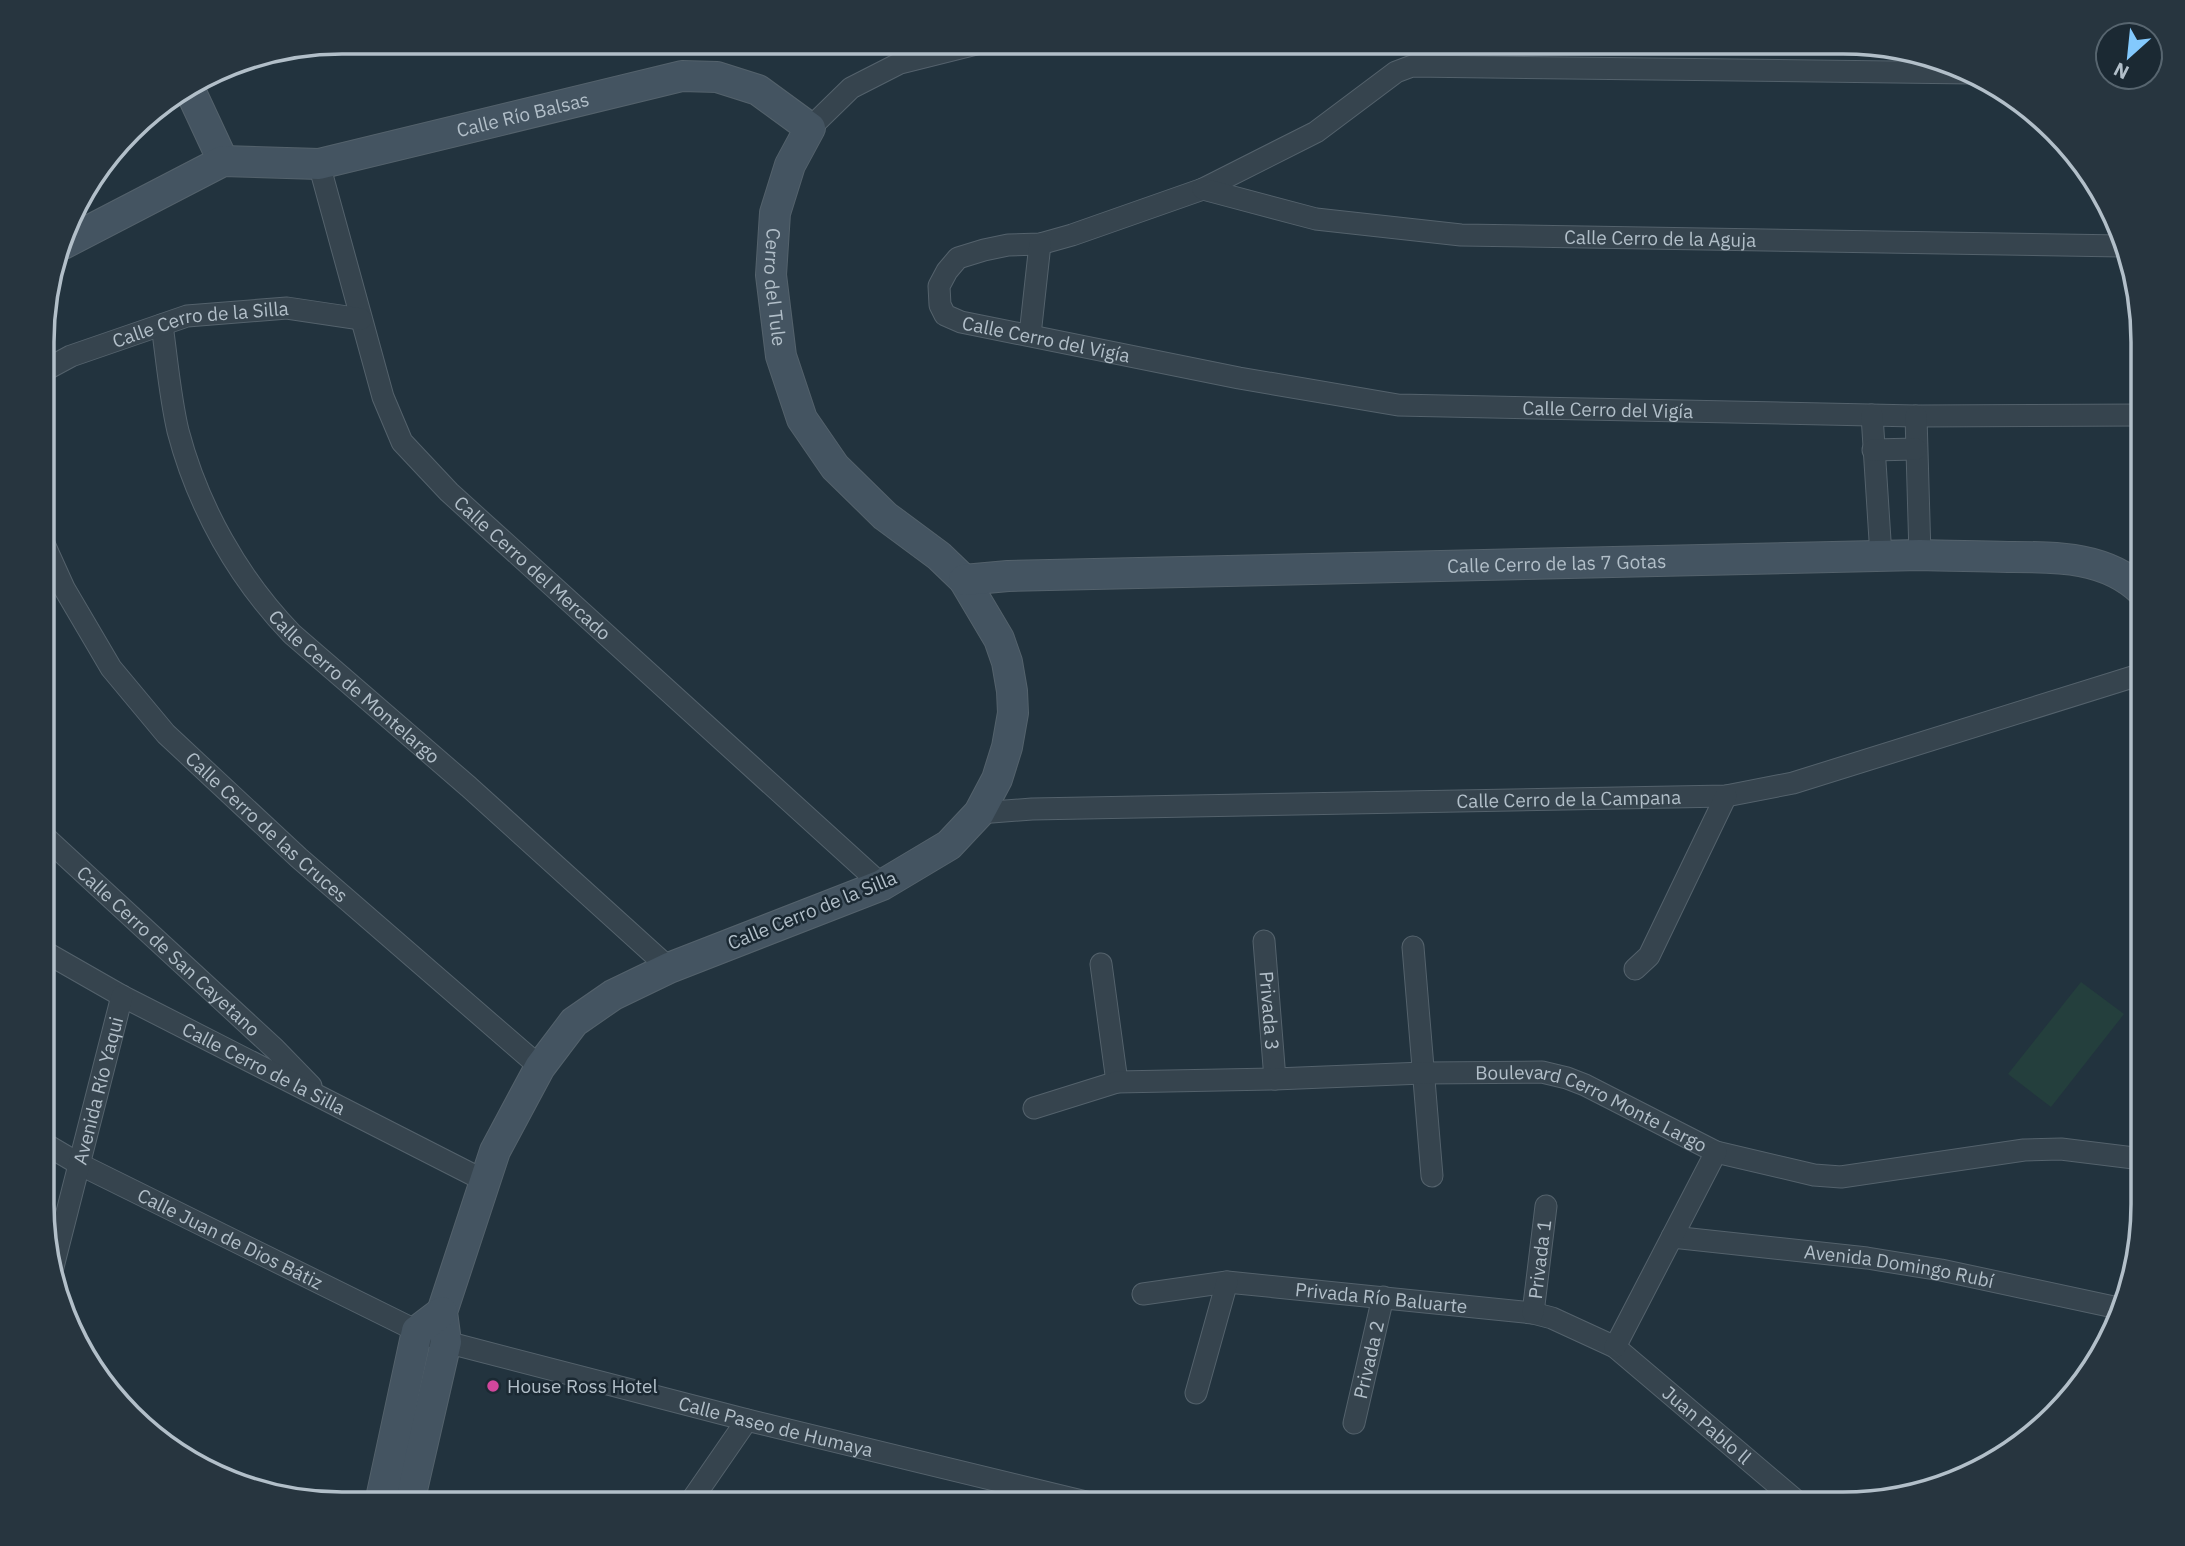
<svg xmlns="http://www.w3.org/2000/svg" width="2185" height="1546" font-family="'IBM Plex Sans',sans-serif">
<style>
.green{fill:#243f3d}
.lines{fill:none;stroke-linecap:round;stroke-linejoin:round}
.street-casing{stroke:#54626c;stroke-width:23}
.secondary-casing{stroke:#54626c;stroke-width:32}
.street{stroke:#36444e;stroke-width:21}
.secondary{stroke:#445461;stroke-width:30}
.hotel-dot{fill:#d1479c;stroke:#1b2933;stroke-width:2.5}
.labels{text-anchor:middle;dominant-baseline:central;stroke-width:5;stroke-linejoin:round;paint-order:stroke}
.street-label{font-size:19px;fill:#b2bfc9;stroke:#1b2933}
.poi-label{font-size:19px;fill:#b2bfc9;stroke:#1b2933;text-anchor:start}
.rim{fill:none;stroke:#b2bfc9;stroke-width:3.5}
</style>
<rect width="100%" height="100%" fill="#22333e"/>
<polygon class="green" points="2081,982 2124,1014 2051,1107 2008,1074"/>
<g class="lines">
<defs>
<g id="street">
<path id="s1" d="M1972,73L1412,66L1396,72L1316,132L1203,189L1072,235L1040,244L1008,245L984,250L958,258L947,271L939,286L940,305L945,315L961,322L1239,378L1398,405L1916,416L2142,415"/>
<polyline points="810,128 851,88 900,63 984,42"/>
<path id="s2" d="M319,164L383,397L402,442L449,492L882,885"/>
<path id="s3" d="M1203,189L1316,219L1461,235L2122,246"/>
<path id="s4" d="M162,325C167,360 170,397 178,431C198,507 238,578 292,634L469,787L669,968"/>
<polyline points="1030,335 1040,244"/>
<path id="s5" d="M45,370L71,356L187,316L287,308L361,319"/>
<polyline points="1872,415 1881,556"/>
<polyline points="1916,416 1920,555"/>
<polyline points="1873,450 1916,449"/>
<path id="s6" d="M45,546L64,588L111,668L166,734L299,858L540,1067"/>
<path id="s7" d="M979,813L1032,809L1726,796L1793,783L2142,674"/>
<path id="s8" d="M45,837L275,1049L311,1086"/>
<path id="s9" d="M1264,941L1275,1079"/>
<polyline points="1413,947 1432,1176"/>
<path id="s10" d="M45,952L122,996L485,1181"/>
<polyline points="1101,964 1117,1082"/>
<polyline points="1635,969 1649,956 1726,796"/>
<path id="s11" d="M1034,1108L1117,1082L1275,1079L1423,1073L1542,1072L1567,1078L1585,1085L1716,1152L1814,1175L1841,1177L2024,1150L2061,1149L2142,1159"/>
<path id="s12" d="M45,1144L79,1164L417,1331L446,1342L747,1420L1094,1504"/>
<path id="s13" d="M1672,1237L1867,1258L1941,1270L2123,1309"/>
<path id="s14" d="M53,1267L122,996"/>
<path id="s15" d="M1143,1294L1227,1282L1533,1313L1552,1318L1615,1347L1800,1504"/>
<path id="s16" d="M1533,1313L1546,1206"/>
<polyline points="1615,1347 1716,1152"/>
<polyline points="1196,1393 1227,1282"/>
<path id="s17" d="M1354,1423L1383,1297"/>
<polyline points="689,1504 747,1420"/>
</g>
<g id="secondary">
<polyline points="189,88 223,161"/>
<path id="s18" d="M63,244L223,161L319,164L682,76L717,77L758,90L810,128L790,165L775,213L771,275L781,356L802,419L835,467L885,516L939,556L964,580L999,639L1007,662L1012,691L1013,713L1007,747L997,779L979,813L949,845L882,885L669,968L613,995L574,1022L540,1067L495,1151L442,1312L446,1342L409,1503"/>
<path id="s19" d="M964,580L1008,576L1920,555C1950,556 1979,556 2008,557C2055,557 2106,556 2142,591"/>
<polyline points="380,1503 417,1331 442,1312"/>
</g>
</defs>
<use href="#street" class="street-casing"/>
<use href="#secondary" class="secondary-casing"/>
<use href="#street" class="street"/>
<use href="#secondary" class="secondary"/>
</g>
<circle class="hotel-dot" cx="493" cy="1386" r="7"/>
<g class="labels">
<g class="street-label">
<text stroke="none"><textPath href="#s18" startOffset="486">Calle Río Balsas</textPath></text>
<text stroke="none"><textPath href="#s3" startOffset="462">Calle Cerro de la Aguja</textPath></text>
<text stroke="none"><textPath href="#s18" startOffset="959">Cerro del Tule</textPath></text>
<text stroke="none"><textPath href="#s5" startOffset="164">Calle Cerro de la Silla</textPath></text>
<text stroke="none"><textPath href="#s1" startOffset="1228">Calle Cerro del Vigía</textPath></text>
<text stroke="none"><textPath href="#s1" startOffset="1796">Calle Cerro del Vigía</textPath></text>
<text stroke="none"><textPath href="#s19" startOffset="593">Calle Cerro de las 7 Gotas</textPath></text>
<text stroke="none"><textPath href="#s2" startOffset="472">Calle Cerro del Mercado</textPath></text>
<text stroke="none"><textPath href="#s4" startOffset="424">Calle Cerro de Montelargo</textPath></text>
<text stroke="none"><textPath href="#s7" startOffset="590">Calle Cerro de la Campana</textPath></text>
<text stroke="none"><textPath href="#s6" startOffset="362">Calle Cerro de las Cruces</textPath></text>
<text transform="translate(812 910) rotate(-22)">Calle Cerro de la Silla</text>
<text stroke="none"><textPath href="#s8" startOffset="168">Calle Cerro de San Cayetano</textPath></text>
<text stroke="none"><textPath href="#s9" startOffset="70">Privada 3</textPath></text>
<text stroke="none"><textPath href="#s10" startOffset="248">Calle Cerro de la Silla</textPath></text>
<text stroke="none"><textPath href="#s14" startOffset="182">Avenida Río Yaqui</textPath></text>
<text stroke="none"><textPath href="#s11" startOffset="569">Boulevard Cerro Monte Largo</textPath></text>
<text stroke="none"><textPath href="#s12" startOffset="208">Calle Juan de Dios Bátiz</textPath></text>
<text stroke="none"><textPath href="#s16" startOffset="54">Privada 1</textPath></text>
<text stroke="none"><textPath href="#s13" startOffset="229">Avenida Domingo Rubí</textPath></text>
<text stroke="none"><textPath href="#s15" startOffset="240">Privada Río Baluarte</textPath></text>
<text stroke="none"><textPath href="#s17" startOffset="65">Privada 2</textPath></text>
<text stroke="none"><textPath href="#s15" startOffset="602">Juan Pablo ll</textPath></text>
<text stroke="none"><textPath href="#s12" startOffset="788">Calle Paseo de Humaya</textPath></text>
</g>
<g class="poi-label">
<text x="507" y="1386">House Ross Hotel</text>
</g>
</g>
<path d="M0 0H2185V1546H0ZM342 54H1843A288 288 0 0 1 2131 342V1204A288 288 0 0 1 1843 1492H342A288 288 0 0 1 54 1204V342A288 288 0 0 1 342 54Z" fill="#27353f" fill-rule="evenodd"/>
<path class="rim" d="M342 54H1843A288 288 0 0 1 2131 342V1204A288 288 0 0 1 1843 1492H342A288 288 0 0 1 54 1204V342A288 288 0 0 1 342 54Z"/>
<g transform="translate(2129 56) rotate(207)"><circle r="33" fill="#1b2933" stroke="#57656f" stroke-width="2"/>
<path d="M0-5L12 26L0 18L-12 26Z" fill="#83c9fd"/>
<text y="-10" font-size="19" font-weight="bold" text-anchor="middle" fill="#b2bfc9">N</text>
</g>
</svg>
